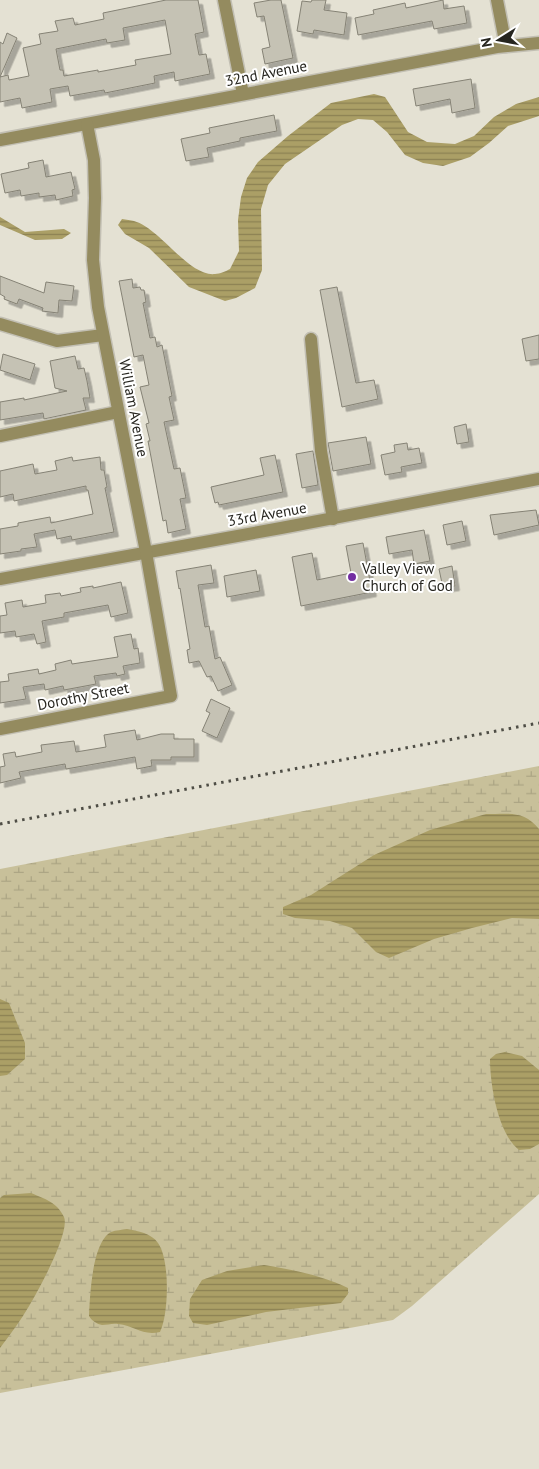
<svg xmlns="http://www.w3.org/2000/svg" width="539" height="1469" font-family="'PT Sans',sans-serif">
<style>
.wetland{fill:url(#wetland-marsh)}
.water{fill:url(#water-rules)}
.building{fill:#c5c2b4;stroke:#858275;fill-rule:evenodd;filter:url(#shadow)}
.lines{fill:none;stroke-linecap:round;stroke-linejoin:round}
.minor-casing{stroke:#c2bfb3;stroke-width:15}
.minor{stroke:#948b5f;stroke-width:12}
.rail{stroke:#4e4d45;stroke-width:3;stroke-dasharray:2.5 5;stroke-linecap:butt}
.poi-dot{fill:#732ea2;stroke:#fff;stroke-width:2}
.labels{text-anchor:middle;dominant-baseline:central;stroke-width:4;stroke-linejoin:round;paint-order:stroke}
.street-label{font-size:15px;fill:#26251f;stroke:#fff}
.poi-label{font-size:15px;fill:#26251f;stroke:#fff;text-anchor:start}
</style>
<defs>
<pattern id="wetland-marsh" width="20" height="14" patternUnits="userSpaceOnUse" patternTransform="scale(1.25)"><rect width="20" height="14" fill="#c8c09a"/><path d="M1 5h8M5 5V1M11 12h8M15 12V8" fill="none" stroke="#aca584"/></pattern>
<pattern id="water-rules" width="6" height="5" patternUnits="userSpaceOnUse" patternTransform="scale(1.25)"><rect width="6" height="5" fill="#ab9f66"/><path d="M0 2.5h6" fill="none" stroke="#8b8153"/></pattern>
<filter id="shadow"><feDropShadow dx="4.5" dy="4.5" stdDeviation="0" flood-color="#0004"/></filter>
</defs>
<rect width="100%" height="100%" fill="#e4e1d3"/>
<polygon class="wetland" points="539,766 539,1194 412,1306 393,1320 0,1393 0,869"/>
<g class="water">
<path d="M374,94L385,97L408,132L427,142L455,144L474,136L494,117L516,104L539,97V116L508,126L489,143L470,157L443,166L423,163L405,155L387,132L373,120L358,119L342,125L285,164L268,185L261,209L262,270L255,288L236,298L225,301L189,287L149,248L125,234L118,225L122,219C126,220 131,220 134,221C160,228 189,277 215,274C220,274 226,271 230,269L239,251L238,220L241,197L247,178L258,162L288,136L331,103Z"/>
<polygon points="0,217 25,232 64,229 71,233 62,239 35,240 0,225"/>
<path d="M486,814C508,814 524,810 539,829V919L512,918L472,928L434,939L389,958L376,952L352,928L330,921L295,918L283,914V907L311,895L374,855L430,830Z"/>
<polygon points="0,999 9,1003 25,1043 25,1059 7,1075 0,1076"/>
<path d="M505,1052L522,1056L539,1070V1144L530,1149L519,1150C498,1134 490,1085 490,1059L496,1054Z"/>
<path d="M31,1193C45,1199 57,1202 64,1217C71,1233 33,1301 23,1316C16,1327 8,1337 0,1348V1198L4,1195Z"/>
<path d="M127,1229C138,1231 151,1233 158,1243C170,1259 169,1314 160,1332C142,1336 135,1326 118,1324C113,1323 107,1325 102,1325C97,1324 92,1321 89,1316C90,1296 92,1242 111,1232C116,1230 122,1230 127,1229Z"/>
<path d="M264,1265C293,1270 321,1275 348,1288V1294L341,1303L266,1312L207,1325L193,1323L189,1316L190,1299L202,1280L227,1271Z"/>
</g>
<g class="building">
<path d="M166,0H198L204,32L195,34L199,55L206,54L210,74L175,81L174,72L154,76L155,83L105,93L104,90L70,96L68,86L50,89L52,102L22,108L20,98L0,102V77L8,75L9,80L29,76L23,48L41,44L39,34L58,31L55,21L73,18L75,25L104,19L103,13ZM165,20L171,54L135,60L136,65L98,72V70L64,76L63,70H60L56,49L106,39L107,43L125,40L123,28Z"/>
<polygon points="271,0 281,0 293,58 265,64 262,49 270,47 264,16 257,17 254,3"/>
<polygon points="312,0 326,0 324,10 347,13 344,35 314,30 313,34 297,31 302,1 311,2"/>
<polygon points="443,0 444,9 464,6 467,23 434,29 432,21 358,35 355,18 374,14 373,10 405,3 406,8"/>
<polygon points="7,33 17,38 0,77 0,42 3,44"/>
<polygon points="471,79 475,108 452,113 450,99 416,106 413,89"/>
<polygon points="274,115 277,131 240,138 240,141 207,148 209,157 186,161 181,139 210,133 209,128"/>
<polygon points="43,160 46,177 71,172 75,189 72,190 73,196 56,200 55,195 39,197 39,193 21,196 20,190 5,193 1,174 29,168 28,163"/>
<polygon points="0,276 44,293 46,282 74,286 72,301 59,300 58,313 42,311 43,308 19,299 17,304 4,299 5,297 0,294"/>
<polygon points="132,279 133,288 140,287 141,290 144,290 146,302 143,303 150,338 155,337 157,347 162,345 172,396 169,397 174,420 164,422 174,469 180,468 186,498 180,499 186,529 168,533 166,520 163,521 148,441 150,441 146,424 149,423 140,387 149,385 143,355 134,357 119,281"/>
<polygon points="337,287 356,383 374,380 378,399 342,407 320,290"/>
<polygon points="539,335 539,359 526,361 522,339"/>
<polygon points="3,354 35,364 30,380 0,370"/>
<polygon points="75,356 78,369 84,368 87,381 90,398 83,398 86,410 44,419 43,413 0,420 0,402 24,398 24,400 67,391 55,388 50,361"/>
<polygon points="466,424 469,442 457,444 454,427"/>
<polygon points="366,437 371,464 333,471 328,443"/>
<polygon points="407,443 408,450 419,448 422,463 401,467 402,472 385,475 381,455 395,452 394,445"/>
<polygon points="313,451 318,485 302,488 296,454"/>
<polygon points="275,455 283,492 219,505 218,502 215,503 211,487 264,475 260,458"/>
<polygon points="72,457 73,461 100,457 101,470 104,470 107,487 105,488 114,532 72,540 71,536 57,539 55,530 34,534 37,547 21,549 21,551 0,554 0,529 18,526 18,523 50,517 51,523 93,514 88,490 86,490 86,486 14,501 13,494 0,497 0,471 33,464 35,474 57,470 55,461"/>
<polygon points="536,510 539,525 494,535 490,515"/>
<polygon points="462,521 466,541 447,545 443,525"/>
<polygon points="424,530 430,561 414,564 412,550 389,554 386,537"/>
<polygon points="363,543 372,592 301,606 292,557 312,553 317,580 351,573 346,546"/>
<polygon points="211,565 214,583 198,585 205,627 209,626 215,659 220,657 232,685 218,691 211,676 207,677 199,661 189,663 187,650 190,649 180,588 179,589 176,571"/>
<polygon points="452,566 455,586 443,588 439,569"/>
<polygon points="256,570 260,591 227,597 224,576"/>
<polygon points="121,582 128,613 111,617 108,605 64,613 64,617 42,621 46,642 37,644 34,634 16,637 15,631 0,633 0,616 7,615 5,603 22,600 23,607 46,603 45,595 60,593 61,596 81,592 80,588 93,586 93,588"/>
<polygon points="131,634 134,649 138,648 140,663 123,666 125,674 117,676 116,673 94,676 96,684 64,690 63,686 45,690 44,684 23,687 26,699 0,703 0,682 9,681 8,674 38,669 39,674 56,670 55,664 71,660 72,664 118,657 114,637"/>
<polygon points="211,699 230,708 217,738 202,731 210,713 206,711"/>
<polygon points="135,730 137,740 161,734 174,734 174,739 194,739 194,757 171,757 171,760 151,760 152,766 137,769 135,757 66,769 65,764 19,772 21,778 0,783 0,767 5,766 3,754 15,752 16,757 42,752 41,745 74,741 76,752 106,747 104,735"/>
</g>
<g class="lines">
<defs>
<g id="minor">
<polyline points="224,0 243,94"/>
<polyline points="497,0 506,46"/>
<polyline points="0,140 497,47 539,43"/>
<polyline points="0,324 57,341 103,335"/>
<polyline points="311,339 321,451 333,519"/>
<polyline points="0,436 118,412"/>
<polyline points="0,579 281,528 539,479"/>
<polyline points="0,729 171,696 146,552 98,307 93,260 95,198 94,160 87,124"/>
</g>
</defs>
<use href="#minor" class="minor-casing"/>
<use href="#minor" class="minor"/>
<polyline class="rail" points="0,824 539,723"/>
</g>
<circle class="poi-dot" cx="352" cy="577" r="5"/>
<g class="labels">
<g class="street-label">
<text transform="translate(266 73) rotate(-11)">32nd Avenue</text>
<text transform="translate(134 408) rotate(79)">William Avenue</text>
<text transform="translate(267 514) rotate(-10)">33rd Avenue</text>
<text transform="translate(83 696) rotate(-11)">Dorothy Street</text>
</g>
<g class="poi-label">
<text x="362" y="568">Valley View<tspan x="362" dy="17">Church of God</tspan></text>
</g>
</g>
<g transform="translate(499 40) rotate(259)" stroke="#ffffff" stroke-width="4" paint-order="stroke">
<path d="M0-4L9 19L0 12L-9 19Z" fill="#26251f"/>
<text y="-8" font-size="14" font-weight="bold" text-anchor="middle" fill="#26251f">N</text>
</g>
</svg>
